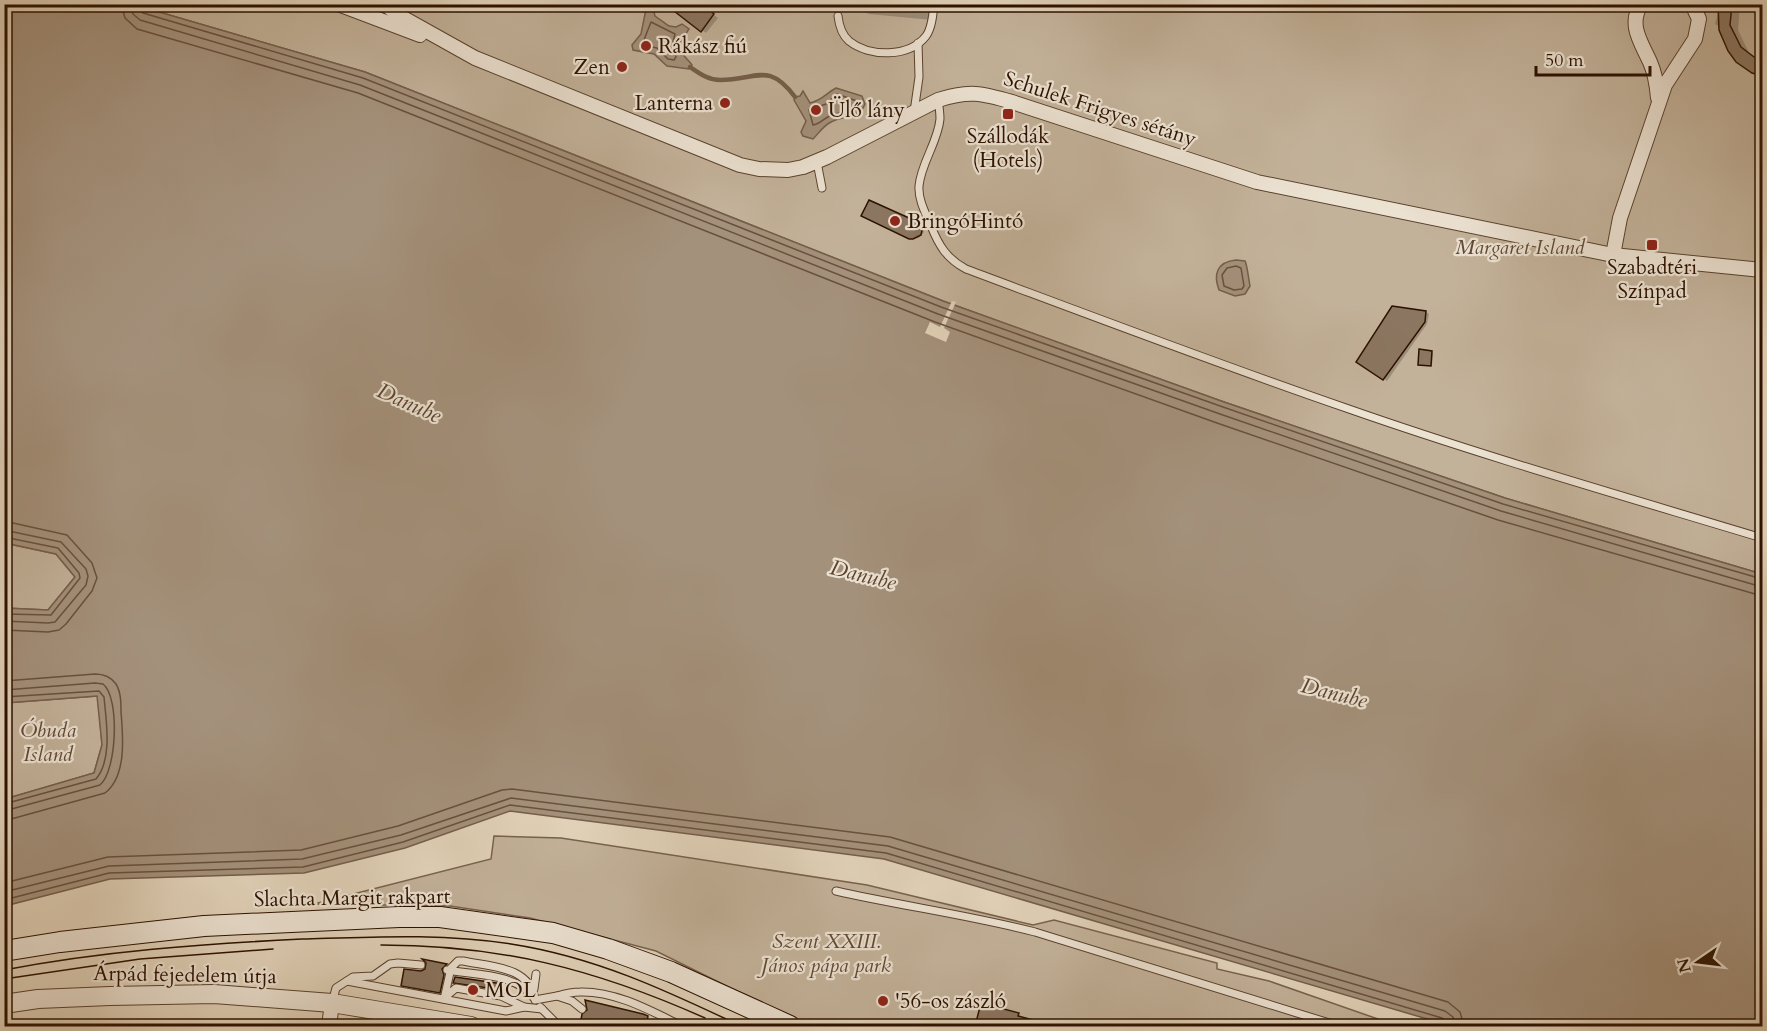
<svg xmlns="http://www.w3.org/2000/svg" width="1767" height="1031" font-family="Cardo,serif">
<style>
.green{fill:#c3b29a;stroke:#78624d;stroke-width:1.5}
.water{fill:#a4917b;stroke:#745e4a;stroke-width:1.5}
.pier{fill:#e2d3ba}
.shadow{fill:#0003}
.lines{fill:none;stroke-linecap:round;stroke-linejoin:round}
.shore{stroke:#68513e;stroke-width:1.5}
.stream{stroke:#745e4a;stroke-width:4.5}
.building{fill:#8b7661;stroke:#2c1100;stroke-width:1.5}
.service-casing{stroke:#5a422e;stroke-width:9}
.minor-casing{stroke:#5a422e;stroke-width:16}
.tertiary-casing{stroke:#5a422e;stroke-width:20}
.secondary-casing{stroke:#2c1100;stroke-width:22}
.service{stroke:#ece2d2;stroke-width:7}
.minor{stroke:#ece2d2;stroke-width:14}
.tertiary{stroke:#ece2d2;stroke-width:18}
.secondary{stroke:#ece2d2;stroke-width:20}
.tram{stroke:#2c1100;stroke-width:1.5}
.poi-dot{fill:#8f2418;stroke:#ece2d2;stroke-width:2}
.labels{text-anchor:middle;dominant-baseline:central;stroke-width:4.5;stroke-linejoin:round;paint-order:stroke}
.poi-label{font-size:21px;fill:#2c1100;stroke:#ece2d2;text-anchor:start}
.street-label{font-size:21px;fill:#2c1100;stroke:#ece2d2}
.park-label{font-size:21px;font-style:italic;fill:#614936;stroke:#ece2d2}
.water-label{font-size:22px;font-style:italic;fill:#5c4431;stroke:#ece2d2}
</style>
<rect width="100%" height="100%" fill="#e2d3ba"/>
<filter id="stains"><feTurbulence type="fractalNoise" baseFrequency=".00333" numOctaves="4"/><feColorMatrix values="0 0 0 0 .2 0 0 0 0 .09 0 0 0 0 .02 0 0 0 .5 -.17"/></filter>
<radialGradient id="worn" r=".72"><stop offset=".6" stop-color="#630" stop-opacity="0"/><stop offset="1" stop-color="#630" stop-opacity=".3"/></radialGradient>
<g class="green">
<polygon points="135,5 1762,5 1762,574 1505,498 1224,402 943,301 365,72"/>
<polygon points="4,543 56,554 75,577 48,610 5,608"/>
<polygon points="98,696 102,745 94,773 5,799 5,703"/>
<polygon points="494,836 561,838 867,885 1033,925 1054,920 1217,963 1217,969 1269,981 1398,1026 807,1026 656,951 530,918 450,906 314,904 491,859"/>
</g>
<g class="water">
<polygon points="5,5 135,5 365,72 943,301 1224,402 1505,498 1762,574 1762,1026 1451,1026 884,859 510,811 405,848 304,873 110,879 5,906 5,799 94,773 102,745 97,696 5,703 5,608 48,610 75,577 56,554 5,543"/>
<path d="M646,9L654,12L655,16L669,26L676,27L682,24L689,29L678,46C680,54 687,58 692,65L689,69L667,66L654,54L633,50L632,45L641,34Z"/>
<path d="M836,88L862,96L865,104C859,120 844,115 831,122C823,126 819,133 813,139L803,136L801,132L806,121L794,100L795,97L800,96L803,91L810,103C823,100 826,93 836,88Z"/>
<path d="M1236,260L1245,261C1247,264 1249,281 1250,286L1245,294L1235,296L1219,290C1213,274 1217,262 1236,260Z"/>
</g>
<polygon class="pier" points="952,301 956,302 944,328 950,332 946,342 925,333 930,322 940,327"/>
<g class="shadow">
<polygon points="700,4 718,18 706,33 702,30"/>
<polygon points="851,4 933,4 932,20 869,14"/>
<polygon points="1721,4 1740,4 1738,30 1749,53 1762,63 1762,77 1753,72 1720,27 1715,24"/>
<polygon points="909,220 917,220 922,224 924,232 919,238 912,239"/>
<polygon points="1426,312 1429,314 1427,324 1387,381 1358,361"/>
<polygon points="1432,352 1433,353 1432,366 1421,365"/>
<polygon points="427,962 446,965 452,969 447,996 410,989 403,985 427,970"/>
<polygon points="982,1005 1018,1014 1025,1020 1049,1026 976,1026"/>
<polygon points="638,1013 649,1018 648,1026 615,1026 585,1020"/>
</g>
<g class="lines">
<g class="shore">
<polyline points="121,4 125,18 137,29 358,93 935,322 1217,423 1498,520 1762,596"/>
<polyline points="130,4 133,14 140,20 360,85 938,314 1220,414 1501,511 1762,587"/>
<polyline points="138,4 139,10 143,13 363,78 941,307 1223,407 1503,504 1762,579"/>
<polygon points="651,22 675,34 672,46 676,57 674,60 668,59 657,48 642,45"/>
<path d="M837,94L857,101L858,106C850,113 839,112 830,116C824,118 820,124 813,125L809,110L826,104Z"/>
<polygon points="1236,266 1241,268 1244,286 1242,289 1234,290 1224,286 1222,275 1227,268"/>
<polyline points="4,521 67,535 92,563 97,578 92,591 66,624 59,630 48,632 4,630"/>
<polyline points="4,530 61,542 86,569 88,576 86,585 55,622 48,623 4,621"/>
<polyline points="4,537 58,548 79,573 80,578 51,615 4,614"/>
<path d="M4,681L95,674C104,674 111,677 116,684C121,692 121,703 121,712C123,736 127,776 105,793L4,821"/>
<path d="M4,690L95,683L103,684C120,697 117,771 100,785L4,811"/>
<path d="M4,697L99,691L104,697C106,720 113,759 96,779L4,804"/>
<polyline points="4,883 108,857 301,850 398,826 502,790 512,789 890,837 1448,1002 1460,1012 1464,1026"/>
<polyline points="4,892 109,866 302,859 401,835 511,798 888,846 1445,1011 1453,1017 1455,1026"/>
<polyline points="4,900 109,873 303,867 403,842 510,805 886,853 1442,1018 1446,1021 1447,1026"/>
</g>
<path class="stream" d="M690,67C699,73 708,80 720,80C757,80 768,61 795,97"/>
</g>
<g class="building">
<polygon points="665,4 702,4 714,14 701,32"/>
<polygon points="1718,4 1732,4 1730,25 1741,47 1762,63 1762,76 1752,73 1736,62 1728,51 1719,30"/>
<polygon points="869,200 909,218 917,219 923,226 921,235 913,239 909,239 861,216"/>
<polygon points="1392,306 1426,311 1425,322 1383,380 1356,362"/>
<polygon points="1419,349 1432,351 1431,366 1418,365"/>
<polygon points="422,959 447,964 442,969 444,975 440,993 401,986 404,969 421,971 425,969 426,963"/>
<polygon points="455,977 503,984 502,990 453,983"/>
<polygon points="585,1000 643,1014 648,1016 646,1026 612,1026 581,1020 582,1014 587,1010"/>
<polygon points="981,1003 1019,1013 1018,1016 1041,1022 1040,1026 975,1026"/>
</g>
<g class="lines">
<defs>
<g id="service">
<path d="M838,16C839,25 841,34 849,41C869,57 909,58 926,36C932,28 933,14 934,4"/>
<path d="M938,100C939,106 940,113 940,119C938,142 921,163 919,186C918,200 926,214 931,226C939,246 947,259 966,269C1092,316 1218,364 1346,408C1483,456 1623,496 1762,538"/>
<polyline points="914,112 919,77 918,43"/>
<polyline points="817,162 822,188"/>
<path d="M836,891C902,906 969,915 1035,932L1339,1026"/>
<path d="M447,970C475,975 516,973 534,998"/>
<polyline points="347,981 506,1011 524,1007 542,1009"/>
<polyline points="534,989 536,974"/>
<path d="M557,996C564,994 573,992 580,992C616,991 651,1011 682,1026"/>
<polyline points="444,998 456,988 501,996 524,1007"/>
<path d="M444,999L451,968L458,961H463C491,967 530,966 535,1000L557,996L572,1001L582,1009"/>
<polyline points="332,1003 336,988 353,977 373,976 390,964 398,963 421,965"/>
<polyline points="540,1007 559,1026"/>
</g>
<g id="minor">
<polyline points="338,4 420,35"/>
<path d="M385,4L398,15L475,58L740,165L759,169L788,170L803,167L827,157L938,100C969,90 982,93 1012,102L1257,182L1613,255L1762,270"/>
<path d="M1641,4C1628,25 1641,42 1650,62C1655,73 1657,86 1658,98"/>
<polyline points="1613,255 1620,218 1665,85 1695,39 1699,19 1692,4"/>
<polyline points="329,1026 332,1003"/>
</g>
<polyline id="tertiary" points="4,1004 38,999 110,996 214,994 332,1003 471,1026"/>
<polyline id="secondary" points="4,951 60,942 204,926 399,917 440,917 553,933 608,949 671,972 790,1026"/>
</defs>
<use href="#service" class="service-casing"/>
<use href="#minor" class="minor-casing"/>
<use href="#tertiary" class="tertiary-casing"/>
<use href="#secondary" class="secondary-casing"/>
<use href="#service" class="service"/>
<use href="#minor" class="minor"/>
<use href="#tertiary" class="tertiary"/>
<use href="#secondary" class="secondary"/>
<g class="tram">
<path d="M381,945C501,945 595,969 705,1018"/>
<path d="M4,970C103,951 202,944 302,939C372,937 442,933 511,944C595,957 665,990 741,1026"/>
<polyline points="4,979 140,959 273,949"/>
</g>
</g>
<g class="poi-dot">
<circle cx="646" cy="46" r="6"/>
<circle cx="622" cy="67" r="6"/>
<circle cx="725" cy="103" r="6"/>
<circle cx="816" cy="110" r="6"/>
<rect x="1002" y="108" width="12" height="12" rx="3"/>
<circle cx="895" cy="221" r="6"/>
<rect x="1646" y="239" width="12" height="12" rx="3"/>
<circle cx="473" cy="990" r="6"/>
<circle cx="883" cy="1001" r="6"/>
</g>
<g class="labels">
<g class="poi-label">
<text x="658" y="46">Rákász fiú</text>
<text x="610" y="67" text-anchor="end">Zen</text>
<text x="713" y="103" text-anchor="end">Lanterna</text>
<text x="828" y="110">Ülő lány</text>
<text x="1008" y="136" text-anchor="middle">Szállodák<tspan x="1008" dy="24">(Hotels)</tspan></text>
<text x="907" y="221">BringóHintó</text>
<text x="1652" y="267" text-anchor="middle">Szabadtéri<tspan x="1652" dy="24">Színpad</tspan></text>
<text x="485" y="990">MOL</text>
<text x="895" y="1001">'56-os zászló</text>
</g>
<g class="street-label">
<text transform="translate(1100 109) rotate(18)">Schulek Frigyes sétány</text>
<text transform="translate(352 898) rotate(-1)">Slachta Margit rakpart</text>
<text transform="translate(185 975) rotate(1)">Árpád fejedelem útja</text>
</g>
<g class="park-label">
<text x="1520" y="247">Margaret Island</text>
<text x="48" y="730">Óbuda<tspan x="48" dy="24">Island</tspan></text>
<text x="826" y="941">Szent XXIII.<tspan x="826" dy="24">János pápa park</tspan></text>
</g>
<g class="water-label">
<text transform="translate(409 403) rotate(24)">Danube</text>
<text transform="translate(863 575) rotate(14)">Danube</text>
<text transform="translate(1334 693) rotate(14)">Danube</text>
</g>
</g>
<rect width="1767" height="1031" fill="none" stroke="#e2d3ba" stroke-width="24"/>
<rect x="6" y="6" width="1755" height="1019" fill="none" stroke="#2c1100" stroke-width="3"/>
<rect x="12" y="12" width="1743" height="1007" fill="none" stroke="#2c1100" stroke-width="1.5"/>
<g transform="translate(1698 962) rotate(256)" stroke="#ece2d2" stroke-width="4.5" paint-order="stroke">
<path d="M0-4.5L10 22L0 15L-10 22Z" fill="#2c1100"/>
<text y="-9" font-size="16" font-weight="bold" text-anchor="middle" fill="#2c1100">N</text>
</g>
<path d="M1536 66v9h114v-9" fill="none" stroke="#2c1100" stroke-width="3"/>
<text x="1545" y="66" font-size="18" fill="#2c1100" stroke="#ece2d2" stroke-width="4.5" paint-order="stroke">50 m</text>
<rect width="100%" height="100%" filter="url(#stains)"/>
<rect width="100%" height="100%" fill="url(#worn)"/>
</svg>
